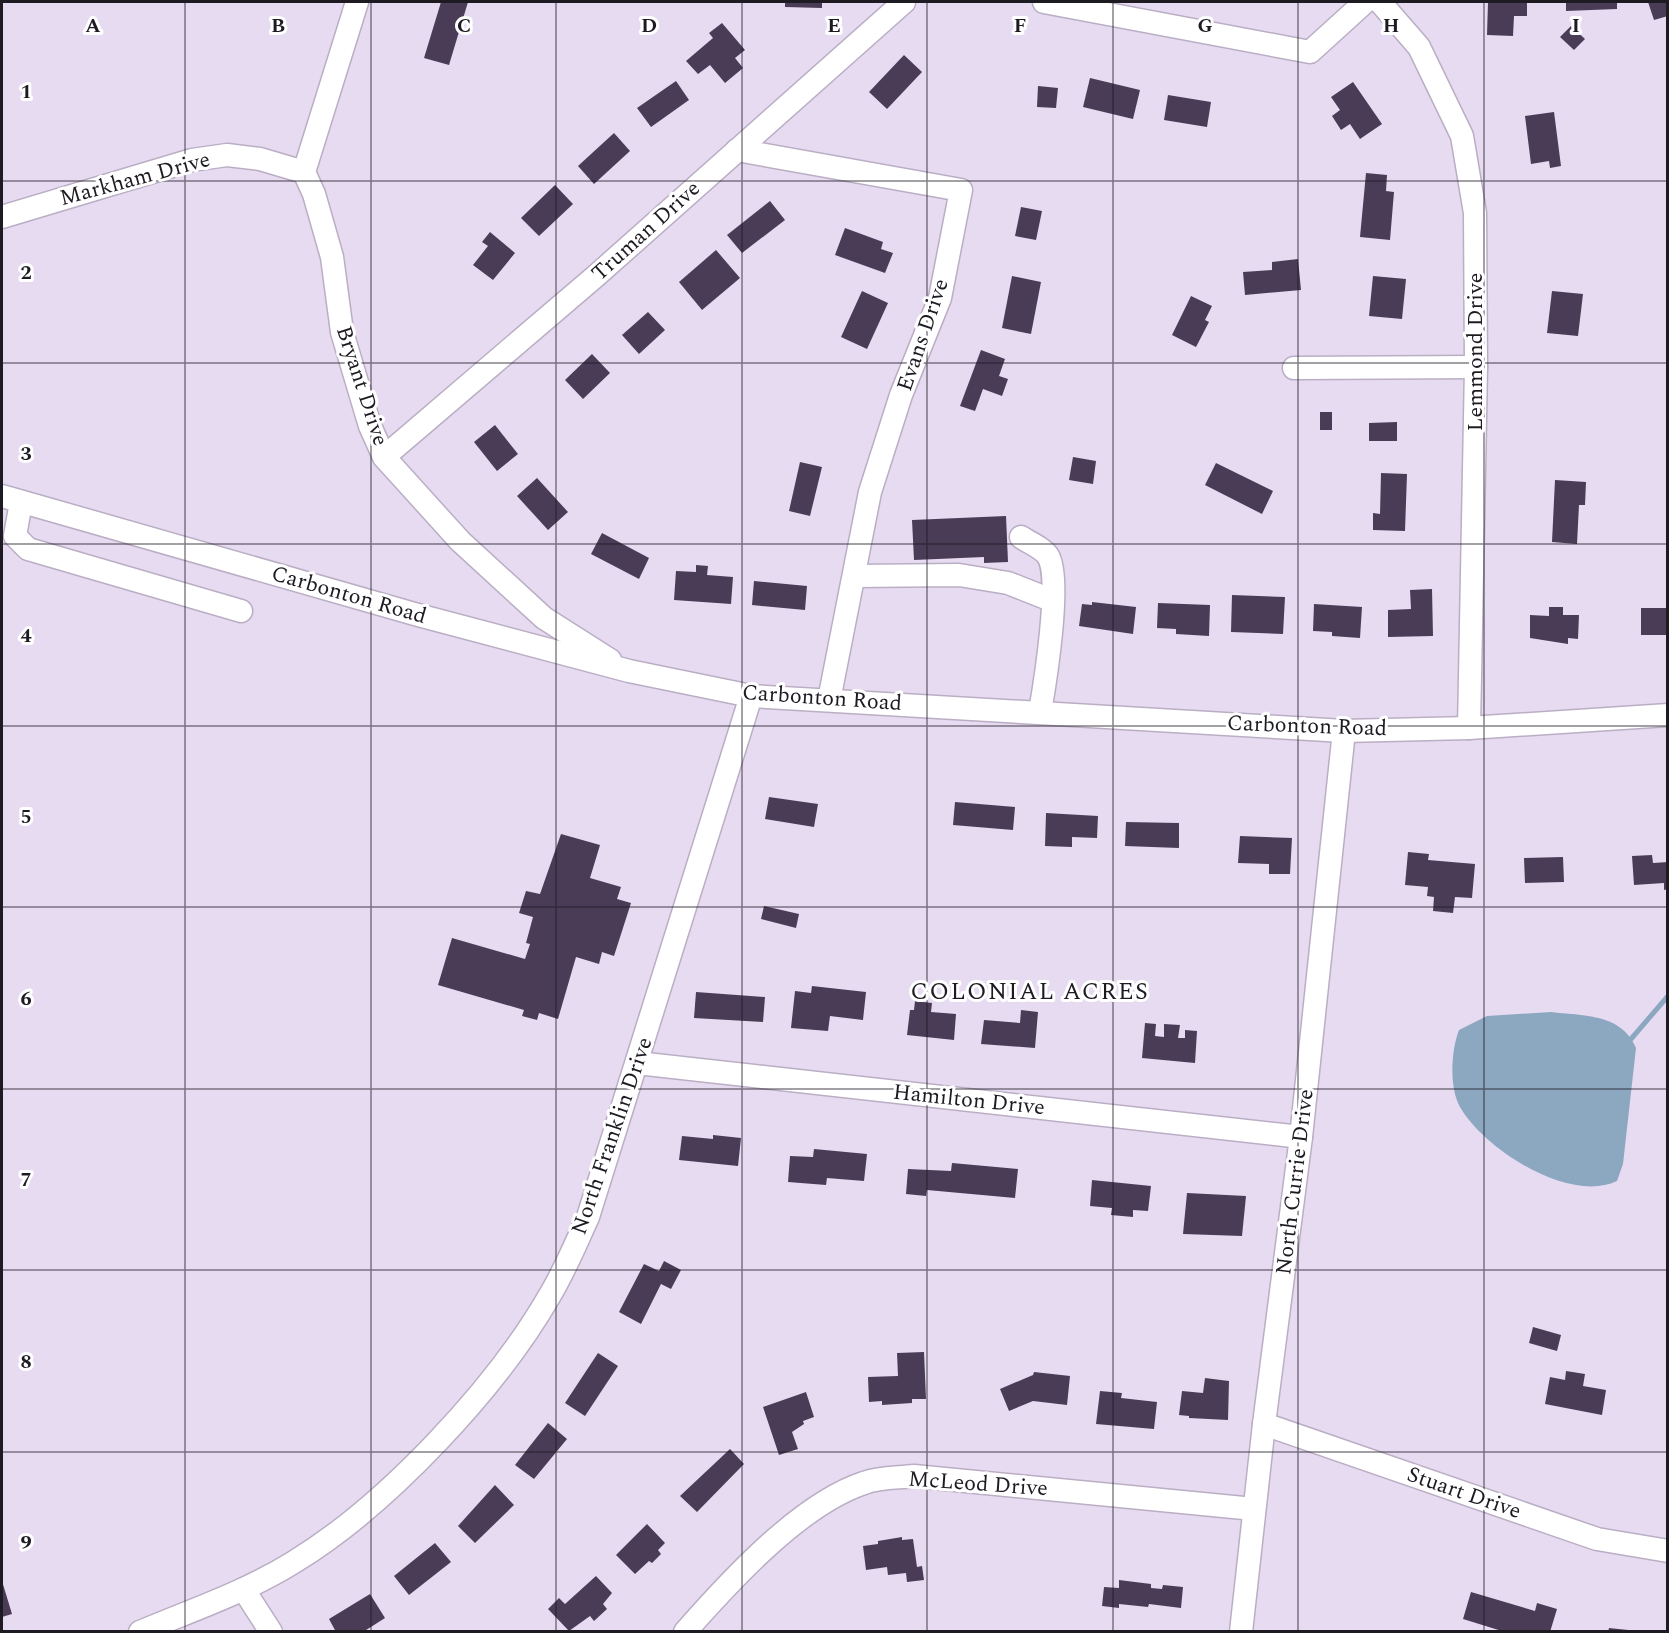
<svg xmlns="http://www.w3.org/2000/svg" width="1669" height="1633" font-family="Spectral,serif">
<style>
.water{fill:#8ca7c0}
.lines{fill:none;stroke-linecap:round;stroke-linejoin:round}
.stream{stroke:#8ca7c0;stroke-width:5}
.building{fill:#4a3c56}
.minor-casing{stroke:#baaec4;stroke-width:25}
.minor{stroke:#fff;stroke-width:22}
.grid{fill:none;stroke:#1e1a22;stroke-width:1.5;stroke-opacity:0.55}
.labels{text-anchor:middle;dominant-baseline:central;stroke-width:6;stroke-linejoin:round;paint-order:stroke}
.street-label{font-size:22px;fill:#1e1a22;stroke:#fff}
.neighbourhood-label{font-size:24px;letter-spacing:1.5px;fill:#1e1a22;stroke:#fff}
.grid-label{font-size:20px;text-anchor:middle;font-weight:bold;fill:#1e1a22;stroke:#fff;stroke-width:6;stroke-linejoin:round;paint-order:stroke}
</style>
<rect width="100%" height="100%" fill="#e7dbf2"/>
<path class="water" d="M1551,1012C1583,1016 1621,1013 1636,1048L1623,1164L1617,1181C1569,1204 1484,1149 1460,1107C1449,1087 1451,1051 1459,1030L1487,1016Z"/>
<g class="lines">
<polyline class="stream" points="1626,1042 1631,1039 1668,996"/>
</g>
<g class="building">
<polygon points="441,2 468,2 449,65 424,58"/>
<polygon points="785,2 822,2 822,8 785,7"/>
<polygon points="1488,2 1527,3 1527,16 1514,16 1513,36 1487,35"/>
<polygon points="1566,2 1617,2 1617,9 1566,11"/>
<polygon points="1648,2 1668,2 1668,16 1654,20"/>
<polygon points="722,23 745,50 735,58 743,68 725,83 710,65 698,74 686,61 713,38 709,33"/>
<polygon points="1571,26 1585,39 1574,50 1560,37"/>
<polygon points="904,55 922,72 887,109 869,92"/>
<polygon points="1090,78 1140,90 1133,119 1083,107"/>
<polygon points="676,81 689,100 651,127 637,108"/>
<polygon points="1353,82 1382,124 1360,139 1350,124 1341,130 1332,116 1340,110 1331,97"/>
<polygon points="1038,86 1058,88 1056,108 1037,107"/>
<polygon points="1168,95 1211,102 1207,127 1164,120"/>
<polygon points="1554,112 1561,166 1550,168 1549,161 1531,164 1525,116"/>
<polygon points="614,133 630,151 594,184 578,166"/>
<polygon points="1366,173 1387,175 1386,191 1394,192 1390,240 1360,237"/>
<polygon points="555,185 573,204 539,236 521,218"/>
<polygon points="770,201 785,220 742,253 727,235"/>
<polygon points="1021,207 1042,211 1036,240 1015,236"/>
<polygon points="845,228 883,242 881,249 893,253 885,273 835,255"/>
<polygon points="490,232 515,253 493,280 473,265 488,246 482,242"/>
<polygon points="716,250 740,278 702,310 679,282"/>
<polygon points="1298,259 1301,290 1245,295 1243,272 1272,270 1272,262"/>
<polygon points="1012,276 1041,282 1031,334 1002,328"/>
<polygon points="1373,276 1406,279 1402,319 1369,316"/>
<polygon points="862,291 888,303 867,349 841,337"/>
<polygon points="1552,291 1583,294 1578,336 1547,333"/>
<polygon points="1191,296 1212,306 1205,320 1209,322 1196,347 1172,335"/>
<polygon points="648,312 665,330 639,354 622,335"/>
<polygon points="981,350 1005,359 999,376 1008,379 1002,396 983,389 975,411 960,406"/>
<polygon points="592,354 610,373 583,399 565,380"/>
<rect x="1320" y="412" width="12" height="18"/>
<polygon points="1397,422 1397,441 1369,441 1369,423"/>
<polygon points="495,425 518,454 497,471 474,442"/>
<polygon points="1073,457 1096,461 1093,484 1069,480"/>
<polygon points="800,462 822,467 810,516 789,511"/>
<polygon points="1216,463 1273,491 1262,514 1205,485"/>
<polygon points="1381,473 1407,474 1405,531 1373,530 1373,513 1380,514"/>
<polygon points="537,478 568,512 548,530 517,496"/>
<polygon points="1555,480 1586,482 1585,505 1579,505 1577,544 1552,542"/>
<polygon points="1006,516 1008,562 984,563 984,557 914,560 912,520"/>
<polygon points="602,533 649,558 639,579 591,554"/>
<polygon points="696,565 708,566 707,575 733,577 731,604 674,600 676,571 696,572"/>
<polygon points="754,581 807,586 805,610 752,605"/>
<polygon points="1432,589 1433,636 1388,637 1388,610 1411,609 1410,590"/>
<polygon points="1232,595 1285,597 1283,634 1231,632"/>
<polygon points="1092,602 1136,607 1133,634 1079,626 1082,604 1092,605"/>
<polygon points="1158,603 1210,605 1209,636 1176,634 1176,629 1157,628"/>
<polygon points="1314,604 1362,607 1360,638 1332,636 1332,632 1313,631"/>
<polygon points="1549,607 1563,607 1563,615 1579,615 1578,639 1568,638 1568,644 1530,638 1530,615 1549,616"/>
<rect x="1641" y="608" width="27" height="27"/>
<polygon points="769,797 818,804 814,827 765,819"/>
<polygon points="955,802 1015,807 1013,830 953,825"/>
<polygon points="1046,813 1098,816 1097,838 1072,837 1072,847 1045,846"/>
<polygon points="1126,822 1179,823 1179,848 1125,846"/>
<polygon points="561,834 600,845 590,878 621,887 617,899 631,903 614,956 602,952 599,964 576,957 558,1019 539,1013 537,1020 522,1016 524,1010 438,985 452,938 525,959 530,944 526,943 533,917 519,913 526,891 540,894"/>
<polygon points="1240,836 1292,838 1290,874 1269,874 1269,864 1238,863"/>
<polygon points="1408,852 1429,854 1428,860 1475,864 1472,898 1455,897 1453,913 1433,911 1434,897 1427,896 1428,887 1405,885"/>
<polygon points="1652,855 1653,863 1668,862 1668,889 1664,890 1664,883 1634,885 1632,856"/>
<polygon points="1563,857 1564,882 1525,883 1524,858"/>
<polygon points="764,906 799,914 796,928 761,919"/>
<polygon points="812,986 866,992 863,1020 830,1016 828,1031 791,1028 795,991 811,993"/>
<polygon points="696,992 765,997 763,1022 694,1018"/>
<polygon points="915,1001 932,1003 931,1012 956,1014 954,1040 907,1035 910,1010 914,1010"/>
<polygon points="1021,1010 1038,1012 1035,1048 981,1044 984,1020 1020,1023"/>
<polygon points="1145,1023 1156,1024 1155,1036 1164,1037 1164,1024 1180,1025 1178,1038 1185,1038 1185,1030 1197,1031 1195,1063 1142,1058"/>
<polygon points="713,1135 741,1138 738,1166 679,1160 682,1136 713,1139"/>
<polygon points="814,1149 867,1154 864,1181 827,1178 826,1185 788,1182 790,1156 813,1157"/>
<polygon points="952,1163 1018,1169 1015,1198 927,1190 926,1196 906,1194 908,1169 951,1171"/>
<polygon points="1092,1180 1151,1186 1148,1211 1133,1210 1133,1217 1111,1215 1112,1208 1090,1206"/>
<polygon points="1187,1193 1246,1196 1242,1236 1183,1234"/>
<polygon points="664,1261 681,1270 671,1289 661,1284 641,1324 619,1312 644,1264 659,1271"/>
<polygon points="1533,1327 1561,1335 1557,1351 1529,1343"/>
<polygon points="924,1352 926,1399 912,1399 912,1403 882,1405 882,1401 869,1402 868,1377 898,1376 897,1353"/>
<polygon points="598,1353 618,1366 585,1416 565,1403"/>
<polygon points="1566,1371 1585,1374 1583,1386 1606,1390 1602,1415 1545,1404 1550,1377 1565,1380"/>
<polygon points="1034,1372 1070,1376 1067,1405 1033,1401 1009,1411 1000,1389 1033,1375"/>
<polygon points="1205,1378 1229,1381 1228,1420 1189,1418 1189,1416 1179,1415 1182,1391 1203,1393"/>
<polygon points="1100,1391 1122,1393 1121,1398 1157,1402 1154,1429 1096,1424"/>
<polygon points="806,1392 814,1417 803,1421 804,1424 792,1432 798,1449 779,1455 763,1407"/>
<polygon points="548,1423 567,1439 534,1479 515,1465"/>
<polygon points="730,1449 744,1464 697,1512 680,1496"/>
<polygon points="495,1485 514,1505 475,1543 458,1526"/>
<polygon points="647,1524 665,1543 658,1550 661,1554 652,1563 649,1561 635,1574 616,1555"/>
<polygon points="902,1537 902,1540 913,1539 917,1567 922,1566 924,1580 907,1582 906,1573 888,1575 887,1567 866,1570 863,1546 878,1544 878,1541"/>
<polygon points="435,1543 451,1562 409,1595 394,1576"/>
<polygon points="596,1576 612,1593 603,1604 607,1609 594,1621 590,1616 569,1631 548,1609 559,1598 565,1604"/>
<polygon points="1119,1580 1151,1584 1151,1588 1162,1589 1163,1585 1183,1587 1181,1608 1149,1604 1148,1607 1119,1604 1119,1608 1102,1606 1104,1587 1119,1588"/>
<polygon points="2,1581 12,1614 2,1617"/>
<polygon points="1471,1592 1535,1611 1537,1603 1557,1609 1550,1632 1505,1632 1463,1619"/>
<polygon points="370,1594 385,1618 363,1632 336,1632 329,1619"/>
<polygon points="1609,1628 1628,1630 1628,1632 1608,1632"/>
</g>
<g class="lines">
<defs>
<g id="minor">
<polyline points="357,2 304,172 314,194 332,257 342,332 370,426 384,457 460,541 544,618 610,660"/>
<polyline points="1044,2 1310,52 1365,2"/>
<polyline points="1380,2 1419,47 1462,136 1475,213 1476,367 1469,728"/>
<polyline points="737,150 961,190 940,298 901,395 870,492 829,700"/>
<polyline points="2,217 192,160 227,155 260,159 304,172"/>
<polyline points="1294,368 1476,367"/>
<polyline points="384,457 597,275 904,2"/>
<polyline points="2,496 418,615 629,671 751,696 1344,731 1469,728 1668,715"/>
<polyline points="21,502 15,536 28,549 241,611"/>
<path d="M1021,537C1028,542 1043,548 1048,556C1062,578 1045,683 1040,712"/>
<polyline points="854,576 959,575 1008,583 1051,600"/>
<polyline points="637,1063 1301,1137"/>
<polyline points="1264,1424 1597,1539 1668,1551"/>
<polyline points="244,1590 271,1632"/>
<path d="M140,1632C192,1610 246,1592 294,1562C386,1506 496,1389 550,1295C565,1270 576,1243 588,1217L751,696"/>
<path d="M685,1632C729,1582 800,1504 864,1483C879,1477 898,1478 914,1476L1254,1509"/>
<polyline points="1241,1632 1264,1424 1301,1137 1344,731"/>
</g>
</defs>
<use href="#minor" class="minor-casing"/>
<use href="#minor" class="minor"/>
</g>
<path class="grid" d="M185,2V1632M371,2V1632M556,2V1632M742,2V1632M927,2V1632M1113,2V1632M1298,2V1632M1484,2V1632M2,181H1668M2,363H1668M2,544H1668M2,726H1668M2,907H1668M2,1089H1668M2,1270H1668M2,1452H1668"/>
<g class="labels">
<g class="street-label">
<text transform="translate(135 179) rotate(-15)">Markham Drive</text>
<text transform="translate(646 231) rotate(-42)">Truman Drive</text>
<text transform="translate(923 335) rotate(-71)">Evans Drive</text>
<text transform="translate(1475 352) rotate(-90)">Lemmond Drive</text>
<text transform="translate(362 386) rotate(72)">Bryant Drive</text>
<text transform="translate(349 595) rotate(16)">Carbonton Road</text>
<text transform="translate(822 698) rotate(4)">Carbonton Road</text>
<text transform="translate(1307 726) rotate(2)">Carbonton Road</text>
<text transform="translate(969 1100) rotate(6)">Hamilton Drive</text>
<text transform="translate(612 1136) rotate(-71)">North Franklin Drive</text>
<text transform="translate(1295 1182) rotate(-83)">North Currie Drive</text>
<text transform="translate(978 1484) rotate(4)">McLeod Drive</text>
<text transform="translate(1464 1493) rotate(19)">Stuart Drive</text>
</g>
<g class="neighbourhood-label">
<text x="1030" y="992">COLONIAL ACRES</text>
</g>
</g>
<g class="grid-label">
<text x="93" y="32">A</text>
<text x="278" y="32">B</text>
<text x="464" y="32">C</text>
<text x="649" y="32">D</text>
<text x="834" y="32">E</text>
<text x="1020" y="32">F</text>
<text x="1205" y="32">G</text>
<text x="1391" y="32">H</text>
<text x="1576" y="32">I</text>
<text x="26" y="98">1</text>
<text x="26" y="279">2</text>
<text x="26" y="460">3</text>
<text x="26" y="642">4</text>
<text x="26" y="823">5</text>
<text x="26" y="1005">6</text>
<text x="26" y="1186">7</text>
<text x="26" y="1368">8</text>
<text x="26" y="1549">9</text>
</g>
<rect width="1669" height="1633" fill="none" stroke="#1e1a22" stroke-width="6"/>
</svg>
